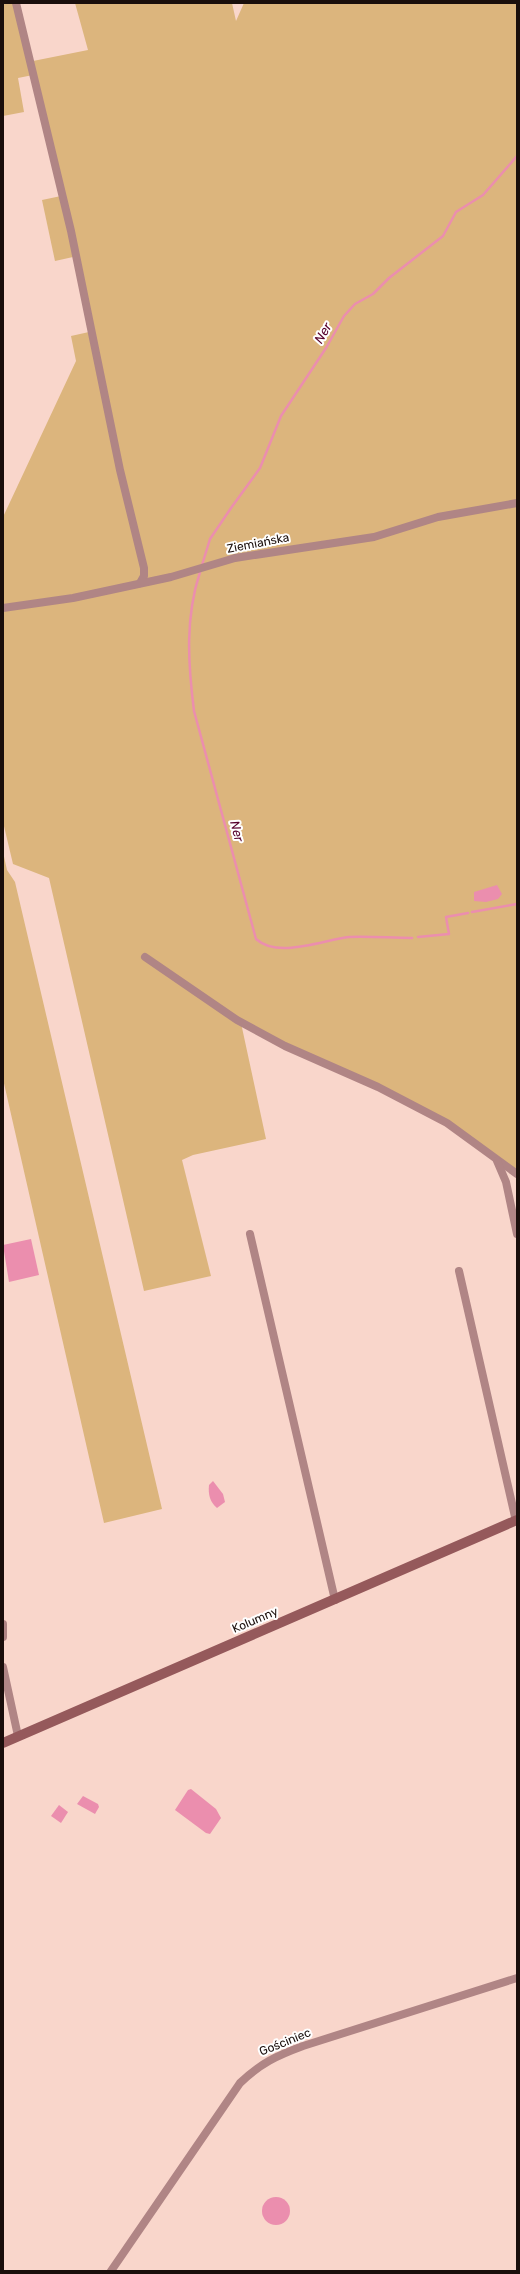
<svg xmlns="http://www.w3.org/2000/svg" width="520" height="2274" font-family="Rubik,sans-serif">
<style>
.green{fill:#dcb57d}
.water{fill:#eb8eae}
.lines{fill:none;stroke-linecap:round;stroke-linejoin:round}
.stream{stroke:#eb8eae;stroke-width:2.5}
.street{stroke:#b08585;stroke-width:8}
.secondary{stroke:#95595b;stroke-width:10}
.labels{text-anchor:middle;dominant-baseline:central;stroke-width:4;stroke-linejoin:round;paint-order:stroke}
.street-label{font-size:12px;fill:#1a0e0b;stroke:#fff}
.water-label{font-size:13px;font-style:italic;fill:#56012c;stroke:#fff}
</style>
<rect width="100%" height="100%" fill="#f9d6cb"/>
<g class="green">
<polygon points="3,3 15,3 33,75 18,78 24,112 3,116"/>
<polygon points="75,3 232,3 236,21 244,3 517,3 517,1173 464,1133 241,1023 266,1139 193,1155 182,1160 211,1276 144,1291 49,878 13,864 3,822 3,517 76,361 71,336 89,332 33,61 88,50"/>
<polygon points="61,196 73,257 55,261 42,200"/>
<polygon points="3,852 7,870 15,882 162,1509 104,1523 3,1079"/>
</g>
<g class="water">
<polygon points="497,885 502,894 498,899 486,902 474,901 474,892"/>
<polygon points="31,1239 39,1275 9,1282 3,1245"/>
<path d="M213,1481L223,1494L225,1502L217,1508C210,1502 208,1495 209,1485Z"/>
<polygon points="191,1789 216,1809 221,1818 210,1834 206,1833 175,1810 188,1790"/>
<polygon points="83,1796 98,1804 99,1807 95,1814 77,1804"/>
<polygon points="59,1805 68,1812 61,1823 51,1816"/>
<circle cx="276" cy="2211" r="14"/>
</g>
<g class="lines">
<g class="stream">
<polyline points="202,565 210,539 231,508 260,468 281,416 326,348 344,316 355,304 373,294 389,278 443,236 456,212 483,195 517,156"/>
<path d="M200,572C185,618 188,663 194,711L256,939C278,959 323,940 349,937C370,936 391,938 412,938"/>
<polyline points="472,912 517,904"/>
<polyline points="418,937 449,934 446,917 468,913"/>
</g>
<g class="street">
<polyline points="16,3 71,231 120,470 144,568 144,576 140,583"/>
<polyline points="3,608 73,598 171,577 235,558 374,537 438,517 517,503"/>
<polyline points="145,957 237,1020 285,1046 378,1087 447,1123 517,1174"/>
<polyline points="497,1161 506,1182 517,1234"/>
<polyline points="250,1234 335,1600"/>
<polyline points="459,1271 516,1521"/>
<polyline points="3,1624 3,1637"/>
<polyline points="3,1667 18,1736"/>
<path d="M111,2271L240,2083C261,2063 276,2056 303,2046L517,1978"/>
</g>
<polyline class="secondary" points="3,1743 517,1520"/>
</g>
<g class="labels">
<g class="street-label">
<text transform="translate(258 543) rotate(-11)">Ziemiańska</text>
<text transform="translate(255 1620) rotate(-23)">Kolumny</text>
<text transform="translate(285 2042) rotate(-22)">Gościniec</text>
</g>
<g class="water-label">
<text transform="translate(323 333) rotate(-60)">Ner</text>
<text transform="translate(237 831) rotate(75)">Ner</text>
</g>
</g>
<rect width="520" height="2274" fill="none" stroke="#1a0e0b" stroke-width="8"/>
</svg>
